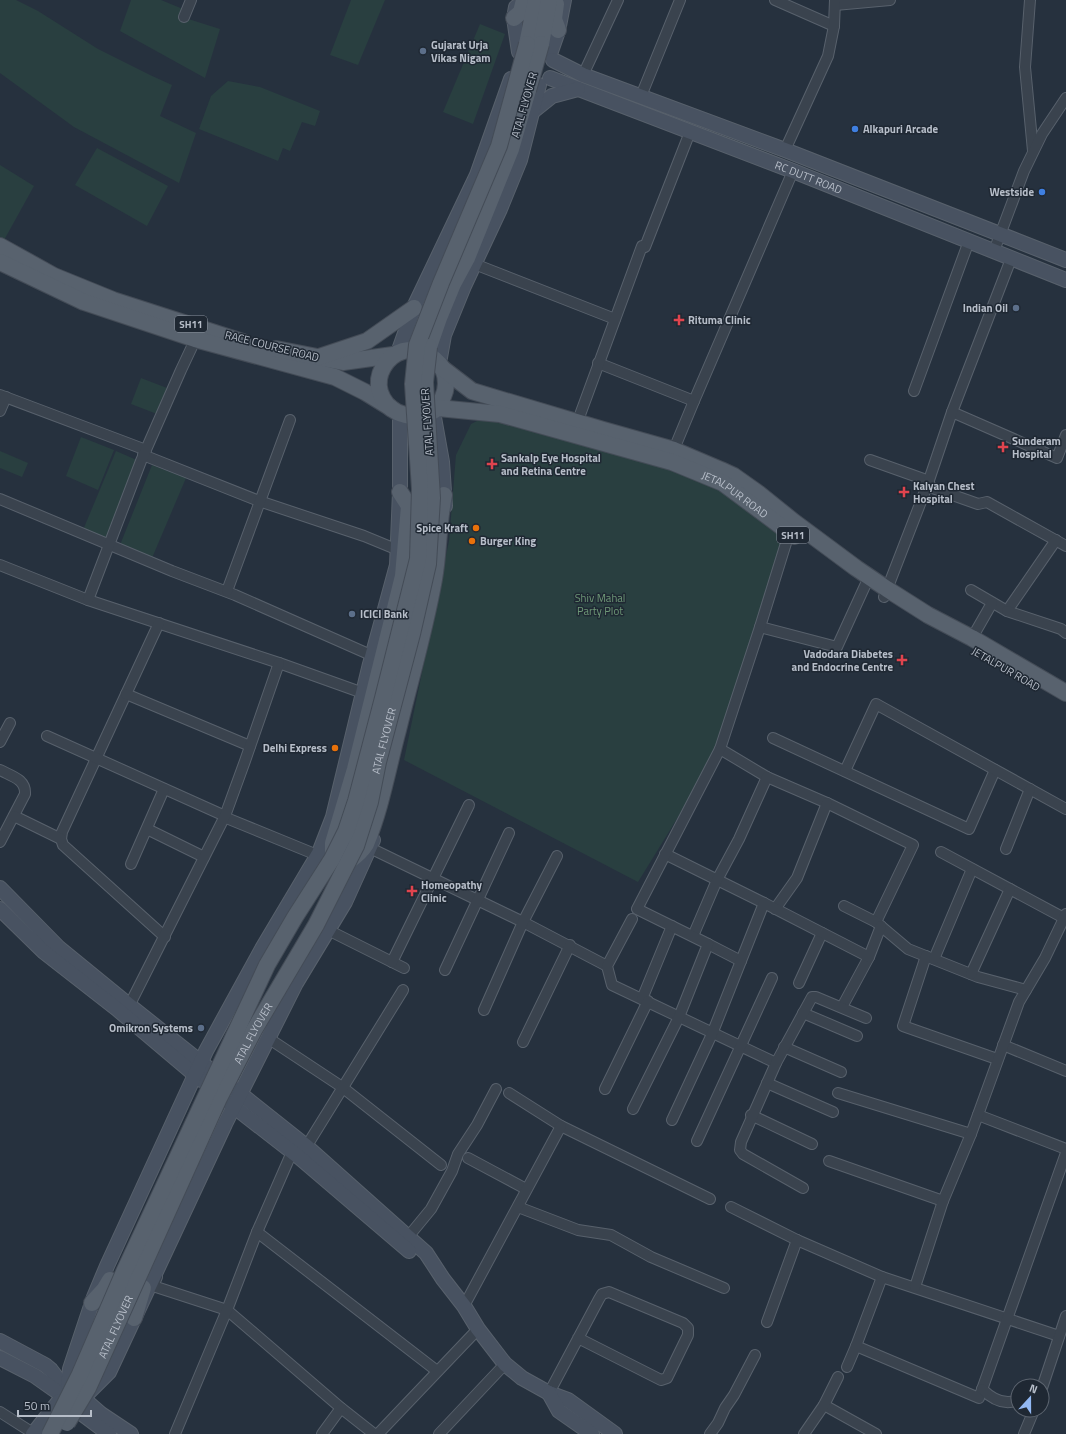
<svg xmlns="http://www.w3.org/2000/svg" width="1066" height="1434" font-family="'Titillium Web',sans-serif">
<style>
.green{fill:#293f40}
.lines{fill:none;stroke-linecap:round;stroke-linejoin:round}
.street-casing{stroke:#58616c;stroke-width:12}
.secondary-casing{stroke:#58616c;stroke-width:16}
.primary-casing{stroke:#444c57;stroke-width:18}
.street{stroke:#3a434e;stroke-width:10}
.secondary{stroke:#485261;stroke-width:14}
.primary{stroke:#58626e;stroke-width:16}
.primary-bridge-casing{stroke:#444c57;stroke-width:18;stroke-linecap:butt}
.primary-bridge{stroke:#58626e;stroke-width:16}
.service-dot{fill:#5c6f8a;stroke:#1f2833;stroke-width:1.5}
.shop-dot{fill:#3f7fe0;stroke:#1f2833;stroke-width:1.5}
.health-dot{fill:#e0444e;stroke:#1f2833;stroke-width:1.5}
.food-dot{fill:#e8710a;stroke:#1f2833;stroke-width:1.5}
.labels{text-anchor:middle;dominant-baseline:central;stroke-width:3;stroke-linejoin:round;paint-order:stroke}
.shield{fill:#1f2833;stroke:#89919c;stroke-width:1}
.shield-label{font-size:10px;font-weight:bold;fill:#b7bec9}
.poi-label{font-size:11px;font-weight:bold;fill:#b7bec9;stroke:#1f2833;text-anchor:start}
.street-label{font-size:11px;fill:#b7bec9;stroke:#1f2833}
.park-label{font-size:11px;fill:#6f9978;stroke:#1f2833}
</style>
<rect width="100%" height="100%" fill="#26313e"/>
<g class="green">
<polygon points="0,0 16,0 38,11 98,49 150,75 172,85 160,116 196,133 179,183 74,127 0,73"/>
<polygon points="131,0 161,0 183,9 182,17 220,29 205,78 120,31"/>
<polygon points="351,0 385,0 358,65 330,55"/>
<polygon points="480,24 505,34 473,124 443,112"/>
<polygon points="228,81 260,87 320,111 315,126 302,122 290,151 283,148 278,161 199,129 211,96"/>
<polygon points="97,148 168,186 147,226 75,185"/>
<polygon points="0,165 34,186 3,242 0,241"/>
<polygon points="141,378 167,388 157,414 131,404"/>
<polygon points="505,407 678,462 793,530 720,749 638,882 404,760 449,541 456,455 471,424"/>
<polygon points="81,437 114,450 98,490 66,476"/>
<polygon points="0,451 28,463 22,477 0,468"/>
<polygon points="116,451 139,461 109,541 83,530"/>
<polygon points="152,465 186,478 152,558 120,545"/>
</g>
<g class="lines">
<defs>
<g id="street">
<polyline points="775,0 834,26"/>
<polyline points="1030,0 1025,67 1033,151"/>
<polyline points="835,5 890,0"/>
<polyline points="184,17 191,0"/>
<polyline points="583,75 618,0"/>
<polyline points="641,96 680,0"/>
<polyline points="785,150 828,56 834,26 835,0"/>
<polyline points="645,247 690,132"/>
<polyline points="994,251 1024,171 1042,134 1066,98"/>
<polyline points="477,265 615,319"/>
<polyline points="598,363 694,401"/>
<polyline points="914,391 969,241"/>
<polyline points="0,395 146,450"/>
<polyline points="0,411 6,397"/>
<polyline points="952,412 1057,458 1066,435"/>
<polyline points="577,423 642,246"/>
<polyline points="672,454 694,401 793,171"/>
<polyline points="143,455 259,501 364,536 398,550"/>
<polyline points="870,460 929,481"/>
<polyline points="927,486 978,504 987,502 1066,546"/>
<polyline points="0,499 172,571 235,595 373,656"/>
<polyline points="0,565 88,600 279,663 363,693"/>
<polyline points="971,590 1007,611 1056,540"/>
<polyline points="227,591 290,420"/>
<polyline points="884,597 927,486 952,412 1011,259"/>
<polyline points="88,600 141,461 181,370 197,336"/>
<polyline points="1007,611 1061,629 1066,633"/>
<polyline points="159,623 62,832 61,839 63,845 165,937"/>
<polyline points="760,627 837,647 869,577"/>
<polyline points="972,638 992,603"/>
<polyline points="126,694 250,746"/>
<polyline points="47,736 225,816"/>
<polyline points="773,738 969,829 995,770"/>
<polyline points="0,742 10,723"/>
<polyline points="720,749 767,777 827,803 913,845 876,922"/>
<path d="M0,770C11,776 26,779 25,794L0,842"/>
<polyline points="845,771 876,704 1066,809"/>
<polyline points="14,816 61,839"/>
<polyline points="224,817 317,855"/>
<polyline points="147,829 204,857"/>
<polyline points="370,848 523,922 607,966"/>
<polyline points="1006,849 1030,789"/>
<polyline points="941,852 1064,918"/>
<polyline points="665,854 764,903"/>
<polyline points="131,864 164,789"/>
<polyline points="844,906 876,922 908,949 978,977 1026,990"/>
<polyline points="775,909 797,878 827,803"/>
<polyline points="632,919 607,966 612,985 776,1063"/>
<polyline points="328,930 404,968"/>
<polyline points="693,936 717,880 739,839 767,777"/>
<polyline points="708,944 741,961"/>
<polyline points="926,956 903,1026 997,1059"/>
<polyline points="934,959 972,869"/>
<polyline points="392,962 469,805"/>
<polyline points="445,970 509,833"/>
<polyline points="971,974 1010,889"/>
<polyline points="799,983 822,933"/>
<polyline points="642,999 672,926"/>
<polyline points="842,1007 869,957"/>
<polyline points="127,1010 225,816 245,761 279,663"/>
<polyline points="484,1010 523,922 557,856"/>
<polyline points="803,1013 857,1036"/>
<polyline points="268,1038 342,1087 441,1165"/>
<polyline points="523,1042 570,945"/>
<polyline points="1003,1045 1066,1071"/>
<polyline points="784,1047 841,1072"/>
<polyline points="767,1083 833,1112"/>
<polyline points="605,1089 648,1001"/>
<polyline points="509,1093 561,1126 710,1199"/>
<polyline points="838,1093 971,1134"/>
<polyline points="633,1109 679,1017 708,944 637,909 720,749 760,627 791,527"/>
<polyline points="751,1115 812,1144"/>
<polyline points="978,1115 1066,1149"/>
<polyline points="672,1120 712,1034 764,903 869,957 881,926"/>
<polyline points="697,1141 772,978"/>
<polyline points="303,1152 403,990"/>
<polyline points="468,1158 526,1189"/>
<polyline points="829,1161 943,1201"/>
<polyline points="803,1188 743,1154 740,1150 741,1142 776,1063 812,997 816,997 866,1018"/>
<polyline points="518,1207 578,1230 611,1235 651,1257 724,1288"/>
<polyline points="731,1207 797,1240 882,1277 1059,1336"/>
<polyline points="257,1232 437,1371"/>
<polyline points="408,1237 431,1209 452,1171 458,1154 477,1125 496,1089"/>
<polyline points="157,1277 153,1286 227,1310 341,1408 374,1434"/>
<polyline points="915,1287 943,1201 971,1134 1019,1002 1045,958 1066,914"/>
<polyline points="464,1306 561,1126"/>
<polyline points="767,1322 797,1240"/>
<polyline points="856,1346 979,1398 1066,1153"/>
<polyline points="847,1367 856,1346 882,1277"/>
<polyline points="1042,1388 1066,1316"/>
<path d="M982,1389C992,1399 1004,1406 1018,1400"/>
<polyline points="549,1393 599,1299 602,1294 609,1292 683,1323 688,1328 688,1335 667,1378 661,1380 578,1338"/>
<polyline points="824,1405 876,1434"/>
<polyline points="0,1412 33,1433"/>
<polyline points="175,1434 227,1310 257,1232 292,1152"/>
<polyline points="322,1434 341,1408"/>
<polyline points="378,1434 478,1329"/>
<polyline points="439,1434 505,1364"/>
<polyline points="710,1434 718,1423 725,1408 734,1395 755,1355"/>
<polyline points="804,1434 824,1405 838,1377"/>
<polyline points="1024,1434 1034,1410"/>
</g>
<g id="secondary">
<polyline points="516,7 514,18 519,52"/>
<polyline points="550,54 558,31 564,0"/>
<polyline points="553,60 583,75 785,150 1066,260"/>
<path id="s1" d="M550,78L793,171L1066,280"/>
<polyline points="532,112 552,96 578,89"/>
<polyline points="398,353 415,305 477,175 511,79"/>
<polyline points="439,363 444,335 464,286 500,209 520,160 539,85"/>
<polyline points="433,412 442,462 445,506"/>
<polyline points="0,888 59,948 130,1006 306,1146 426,1253 443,1279 464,1306 478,1329 505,1364 522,1378 549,1393 568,1400 615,1434"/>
<polyline points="0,909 44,952 117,1009 201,1080"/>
<polyline points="228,1102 300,1158 409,1251"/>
<polyline points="0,1341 45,1365 51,1370 64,1387"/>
<polyline points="0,1358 35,1376 59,1393"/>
<polyline points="68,1385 70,1369 94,1297 107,1266 206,1051 263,947 319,853 333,817 370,664 397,565 400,492 400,414"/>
<polyline points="549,1393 559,1411 592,1434"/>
<polyline points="87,1394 109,1372 225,1124 296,983 345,902 373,840"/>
<polyline points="85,1400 101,1414 131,1434"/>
<polyline points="77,1410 109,1434"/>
<polyline points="33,1434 59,1401"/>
</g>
<g id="primary">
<polyline points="556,4 554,19 558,30"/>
<polyline points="514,18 521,12 524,0"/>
<polyline points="527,44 536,0"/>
<polyline points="541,44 549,0"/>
<polyline points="0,246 54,276 113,300 243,342"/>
<polyline points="0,262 84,302 195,339 335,377 365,392 391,408"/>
<polyline points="429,347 439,318 453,284 467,258 511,149 528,90"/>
<polyline points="276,349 343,362 393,355"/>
<path d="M415,350C435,355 450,369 445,391C443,397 441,404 437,408C434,412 429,413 424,415C405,419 386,411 380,392C375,375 386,356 403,351C407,350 411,350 415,350Z"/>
<polyline points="319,357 367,341 414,308"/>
<polyline points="442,368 472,391 603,430 674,450 721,470 734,476 758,493 794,522 856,568 887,589 928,615 972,638 1066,693"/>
<path id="s2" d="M438,408L500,414L672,462L723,483L794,536"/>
<polyline points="333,855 333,843 355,769 403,576 409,506 400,492"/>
<path d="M349,861C356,856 362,851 366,844C381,808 388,767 398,730C410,680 425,630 434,579C439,551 438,523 444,495"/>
<polyline points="92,1303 104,1290 110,1280"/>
<polyline points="134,1318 143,1288"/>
</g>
</defs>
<use href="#street" class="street-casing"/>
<use href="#secondary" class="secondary-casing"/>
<use href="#primary" class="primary-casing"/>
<use href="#street" class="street"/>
<use href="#secondary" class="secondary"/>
<use href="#primary" class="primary"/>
<defs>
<g id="primary-bridge">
<polyline points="528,90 541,44"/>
<path id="s3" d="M67,1423L88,1388L219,1098L254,1030L316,925L356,846L370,802L378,762L412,634L428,564L432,498L425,382L429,347"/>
<polyline points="50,1434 80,1374 124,1272 267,965 295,917 332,859 346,831 356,801 383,698 418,559 420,489 413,384 417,345 441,283 499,146 527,44"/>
</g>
</defs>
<use href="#primary-bridge" class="primary-bridge-casing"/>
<use href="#primary-bridge" class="primary-bridge"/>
</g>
<g class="service-dot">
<circle cx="423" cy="51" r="4"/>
<circle cx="1016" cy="308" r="4"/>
<circle cx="352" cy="614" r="4"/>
<circle cx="201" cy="1028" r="4"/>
</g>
<g class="shop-dot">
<circle cx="855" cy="129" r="4"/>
<circle cx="1042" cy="192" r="4"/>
</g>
<g class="health-dot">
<path d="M677 314h4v4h4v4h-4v4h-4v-4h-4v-4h4z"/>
<path d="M1001 441h4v4h4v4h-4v4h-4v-4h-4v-4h4z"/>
<path d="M490 458h4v4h4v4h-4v4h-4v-4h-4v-4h4z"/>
<path d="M902 486h4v4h4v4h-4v4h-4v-4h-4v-4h4z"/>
<path d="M900 654h4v4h4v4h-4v4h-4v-4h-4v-4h4z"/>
<path d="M410 885h4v4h4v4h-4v4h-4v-4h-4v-4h4z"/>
</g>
<g class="food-dot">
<circle cx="476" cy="528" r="4"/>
<circle cx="472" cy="541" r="4"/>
<circle cx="335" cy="748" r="4"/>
</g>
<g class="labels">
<g class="shield">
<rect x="175" y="316" width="32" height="16" rx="3"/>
<rect x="777" y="527" width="32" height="16" rx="3"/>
</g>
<g class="shield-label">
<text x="191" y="324">SH11</text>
<text x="793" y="535">SH11</text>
</g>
<g class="poi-label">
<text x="431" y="45">Gujarat Urja<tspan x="431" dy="13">Vikas Nigam</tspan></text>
<text x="863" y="129">Alkapuri Arcade</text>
<text x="1034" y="192" text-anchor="end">Westside</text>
<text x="1008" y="308" text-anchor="end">Indian Oil</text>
<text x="688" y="320">Rituma Clinic</text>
<text x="1012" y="441">Sunderam<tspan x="1012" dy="13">Hospital</tspan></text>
<text x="501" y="458">Sankalp Eye Hospital<tspan x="501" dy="13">and Retina Centre</tspan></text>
<text x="913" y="486">Kalyan Chest<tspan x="913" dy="13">Hospital</tspan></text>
<text x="468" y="528" text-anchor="end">Spice Kraft</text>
<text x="480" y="541">Burger King</text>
<text x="360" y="614">ICICI Bank</text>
<text x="893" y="654" text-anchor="end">Vadodara Diabetes<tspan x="893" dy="13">and Endocrine Centre</tspan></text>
<text x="327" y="748" text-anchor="end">Delhi Express</text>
<text x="421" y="885">Homeopathy<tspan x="421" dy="13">Clinic</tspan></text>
<text x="193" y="1028" text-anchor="end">Omikron Systems</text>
</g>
<g class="street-label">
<text transform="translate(524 105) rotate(-74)">ATAL FLYOVER</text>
<text stroke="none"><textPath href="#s1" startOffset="277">RC DUTT ROAD</textPath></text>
<text transform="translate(272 346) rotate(14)">RACE COURSE ROAD</text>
<text transform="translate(427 422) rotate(-94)">ATAL FLYOVER</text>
<text stroke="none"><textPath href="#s2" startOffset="312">JETALPUR ROAD</textPath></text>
<text transform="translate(1006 669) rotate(30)">JETALPUR ROAD</text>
<text stroke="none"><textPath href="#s3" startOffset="755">ATAL FLYOVER</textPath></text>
<text stroke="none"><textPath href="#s3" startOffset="432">ATAL FLYOVER</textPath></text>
<text stroke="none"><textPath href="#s3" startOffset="108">ATAL FLYOVER</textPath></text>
</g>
<g class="park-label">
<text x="600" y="598">Shiv Mahal<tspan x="600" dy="13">Party Plot</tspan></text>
</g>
</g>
<g transform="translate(1030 1398) rotate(21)"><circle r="19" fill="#1f2833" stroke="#5c646f"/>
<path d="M0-3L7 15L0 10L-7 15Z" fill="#92b8f3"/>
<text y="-6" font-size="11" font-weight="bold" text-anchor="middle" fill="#b7bec9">N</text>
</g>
<path d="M18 1410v6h73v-6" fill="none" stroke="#b7bec9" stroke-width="2"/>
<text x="24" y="1410" font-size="12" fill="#b7bec9" stroke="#1f2833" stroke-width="3" paint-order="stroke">50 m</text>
</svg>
